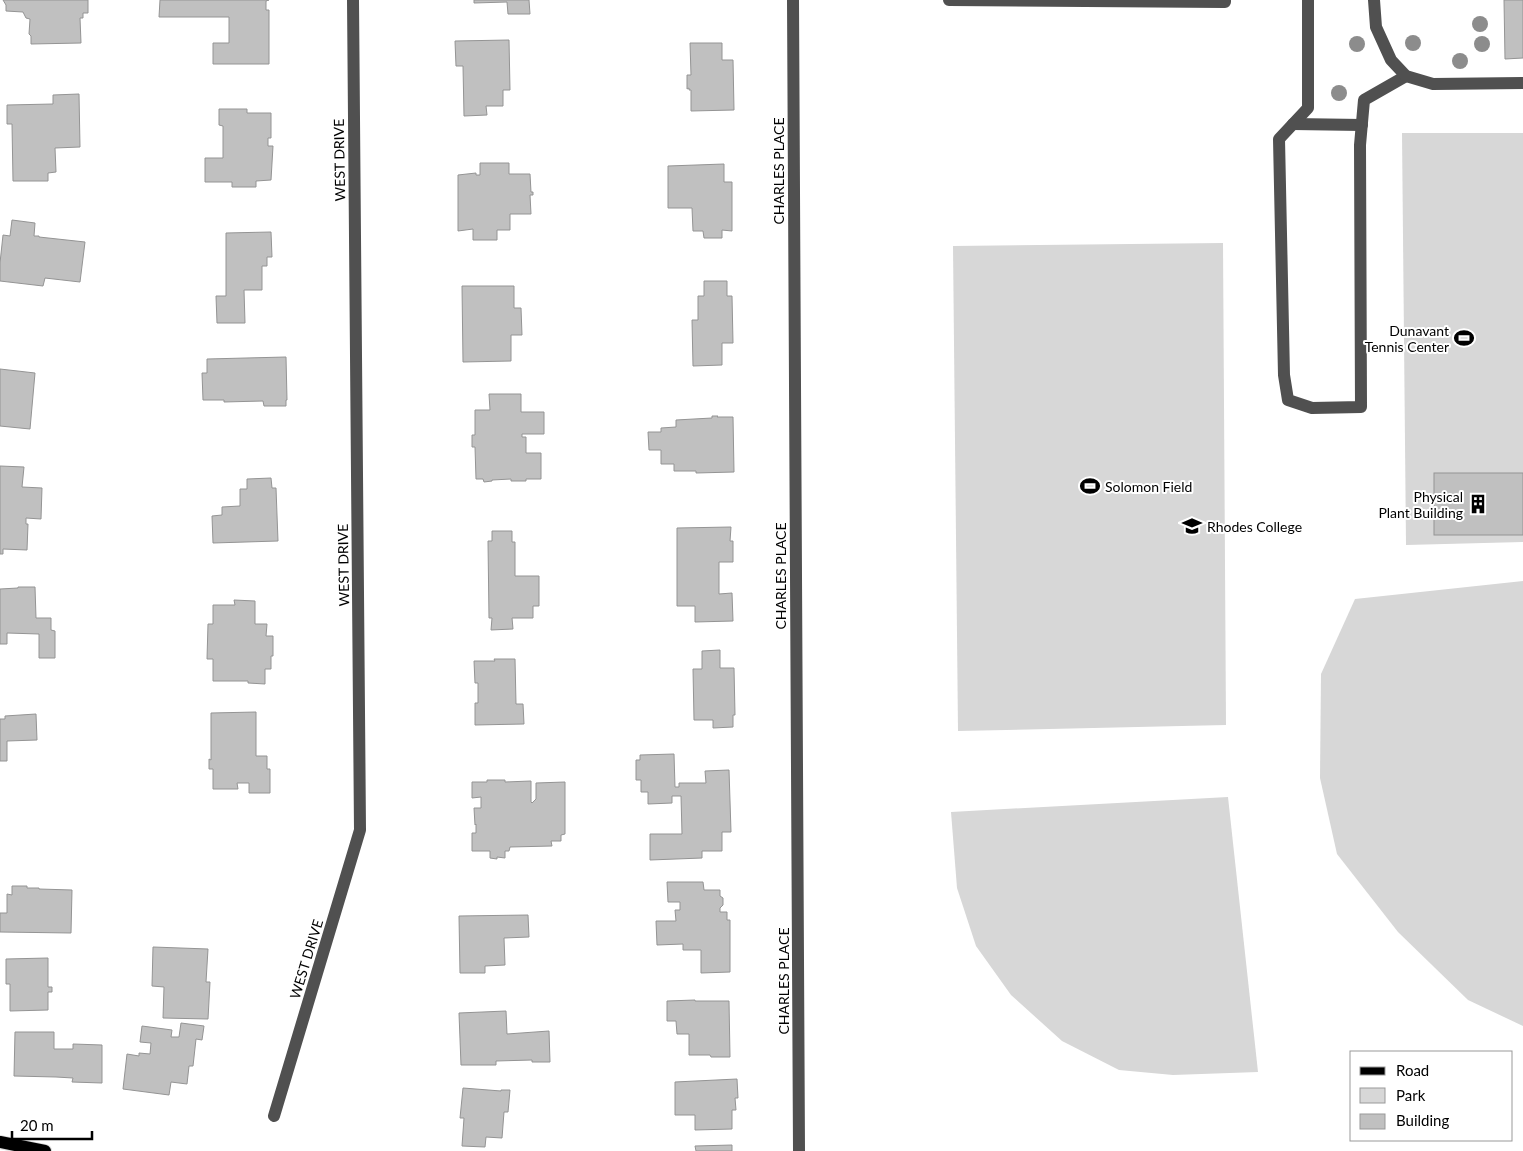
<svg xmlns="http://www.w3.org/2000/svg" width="1523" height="1151" font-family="Lato,sans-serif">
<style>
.green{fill:#d7d7d7}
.building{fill:#c0c0c0;stroke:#949494}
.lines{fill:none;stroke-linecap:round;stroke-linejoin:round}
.major-casing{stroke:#dbdbdb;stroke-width:14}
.minor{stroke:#505050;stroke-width:12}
.major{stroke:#000;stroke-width:12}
.tree{fill:#8c8c8c}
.labels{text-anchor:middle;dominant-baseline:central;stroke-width:4;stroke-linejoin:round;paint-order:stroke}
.street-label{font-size:14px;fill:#000;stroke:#fff}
.poi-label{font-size:14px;fill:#000;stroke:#fff;text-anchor:end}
</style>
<rect width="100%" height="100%" fill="#fff"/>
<g class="green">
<polygon points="1402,133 1523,133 1523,542 1406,545"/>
<polygon points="1223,243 1226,725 958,731 953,246"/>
<polygon points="1523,581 1523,1026 1468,1000 1398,932 1337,854 1320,778 1321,674 1355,599"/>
<polygon points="1228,797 1258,1072 1173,1075 1119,1070 1062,1041 1011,995 976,946 957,888 951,812"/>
</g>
<g class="building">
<polygon points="3,0 88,0 88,13 83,13 83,18 80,18 81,43 31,44 31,36 29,34 30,19 26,18 23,12 6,11 6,5"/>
<polygon points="160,0 269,0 266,1 266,10 269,10 269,64 213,64 213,43 229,43 229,17 159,17"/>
<polygon points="474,0 529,0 530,14 508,14 507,2 474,3"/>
<polygon points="1504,0 1523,0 1523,58 1505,59"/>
<polygon points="509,40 510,90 503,90 503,106 486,106 487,115 464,116 463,66 456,66 455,41"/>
<polygon points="690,43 722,43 722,60 733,60 734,110 691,111 691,90 689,90 689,88 687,89 687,75 691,75"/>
<polygon points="79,94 80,147 55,148 56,172 48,173 48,181 13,181 12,124 7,124 7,105 53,104 53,95"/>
<polygon points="219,109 247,109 247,113 271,113 271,138 268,138 268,146 273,146 271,180 256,181 256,187 232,187 232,182 205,182 205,158 223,158 223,126 219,125"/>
<polygon points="480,163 509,163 509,174 530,174 531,192 533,192 533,195 530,195 531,214 510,214 510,230 497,230 497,240 473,240 473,229 458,231 458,175 476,173 476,175 480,175"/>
<polygon points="724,164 724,182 732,182 732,231 722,230 722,238 704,238 703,231 693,231 692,208 668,208 668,166"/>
<polygon points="12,220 35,223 34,236 39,236 39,237 85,242 80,282 45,278 43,286 0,281 0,263 3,235 10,236"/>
<polygon points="271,232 272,257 267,257 267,266 262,266 262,290 244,290 245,323 217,323 216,296 226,296 226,233"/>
<polygon points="704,281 727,281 727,296 732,296 733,343 722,343 722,365 693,366 692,320 698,320 698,296 704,296"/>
<polygon points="462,286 514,286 514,308 521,308 522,335 511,335 511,361 463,362"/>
<polygon points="286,357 287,400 286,400 286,406 264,406 263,401 224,402 224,400 203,400 202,373 207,373 207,359"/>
<polygon points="0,369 35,373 30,429 0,426"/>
<polygon points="489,394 521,394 521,412 544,412 544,434 522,434 522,437 526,437 526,453 541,453 541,479 526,479 526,481 511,481 511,479 492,480 492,481 484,482 483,479 476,479 475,447 472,447 472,435 475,435 475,410 490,410"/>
<polygon points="712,416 718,416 717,417 733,417 734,472 696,473 696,471 674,471 674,464 661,464 661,450 649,450 648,432 661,432 661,428 676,427 676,420 712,418"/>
<polygon points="0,466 24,467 22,487 42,488 41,519 26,518 26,524 28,524 27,550 3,549 3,554 0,554"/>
<rect x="1434" y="473" width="89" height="62"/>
<polygon points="271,478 272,488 276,488 278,541 213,543 212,516 222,515 222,507 240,506 240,489 247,489 247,479"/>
<polygon points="731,527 730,541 733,541 733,562 719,562 719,594 732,593 733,621 695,622 695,606 677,606 677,528"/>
<polygon points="492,531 512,531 512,542 515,542 515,576 539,576 539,606 533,606 533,618 512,618 513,629 491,630 492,618 489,618 488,541 492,541"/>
<polygon points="18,587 35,587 36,618 51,618 51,630 55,631 55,658 39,658 39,634 7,633 7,644 0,644 0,589 18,588"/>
<polygon points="234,600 255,601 255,624 267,624 266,636 273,636 273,656 271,656 271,669 265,669 265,684 248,683 248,681 213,681 213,659 207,659 208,624 213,624 213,605 235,605"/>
<polygon points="720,650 720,668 734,668 735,715 733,715 733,727 713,728 713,720 694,720 693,669 702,669 702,651"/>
<polygon points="494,659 515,659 516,704 523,704 524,724 475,725 475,703 478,703 478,683 475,683 474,661 495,661"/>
<polygon points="256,712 256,756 267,756 267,769 270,769 270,793 249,793 249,783 237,783 238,789 213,789 213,769 209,769 209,759 211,760 211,713"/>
<polygon points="36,714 37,740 7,741 7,761 0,761 0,719 5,719 5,716"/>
<polygon points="674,754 675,787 679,787 679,783 706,783 705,771 729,770 731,832 722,832 722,851 702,851 702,858 650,860 650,834 682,834 681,796 672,796 672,803 648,804 648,792 641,792 641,780 636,780 636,760 640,760 640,755"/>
<polygon points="487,780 505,780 505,782 531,781 531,802 532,803 536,799 536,783 565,782 565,834 561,835 561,841 551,841 552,846 510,847 509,851 505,851 505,858 497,857 497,859 490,858 490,851 472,851 472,833 476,833 476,824 475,825 474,808 481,808 481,797 472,798 472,782 487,782"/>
<polygon points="667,882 703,882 704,890 720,890 720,896 723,898 723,905 720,908 720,912 727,912 727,920 730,920 730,972 701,973 701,950 683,950 683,944 657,945 656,921 676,921 675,910 680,910 680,902 668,902"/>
<polygon points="12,886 27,886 27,888 39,888 39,889 72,890 71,933 0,932 0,913 7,913 7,894 12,895"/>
<polygon points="528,915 529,937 504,938 505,965 485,966 485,973 460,973 459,916"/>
<polygon points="153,947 208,949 206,982 210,982 208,1019 163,1018 164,987 152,986"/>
<polygon points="48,958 48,987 52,987 52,992 48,992 48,1010 10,1011 10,984 6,984 6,959"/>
<polygon points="695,1000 695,1001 729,1001 730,1057 711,1057 710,1055 689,1055 689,1034 677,1034 676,1021 667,1021 667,1001"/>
<polygon points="506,1011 507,1034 549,1031 550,1062 532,1062 532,1060 496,1061 496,1065 461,1065 459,1013"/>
<polygon points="181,1023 204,1026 202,1040 196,1039 193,1066 189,1066 187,1084 171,1082 169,1095 123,1089 127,1054 139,1056 139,1053 150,1054 151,1043 140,1042 142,1026 172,1030 171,1037 179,1037"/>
<polygon points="15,1032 54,1032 54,1049 73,1049 73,1044 102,1045 102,1083 72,1082 73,1078 56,1077 14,1076"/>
<polygon points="737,1079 738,1098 735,1098 736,1110 732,1110 732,1129 695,1130 695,1115 675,1115 675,1082"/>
<polygon points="463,1088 501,1091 501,1090 510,1090 508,1112 504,1112 502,1138 486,1137 485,1147 462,1146 464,1118 460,1118"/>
<polygon points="732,1145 732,1151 696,1151 695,1146"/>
</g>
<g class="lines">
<defs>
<polyline id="major" points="0,1142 45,1151"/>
</defs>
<use href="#major" class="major-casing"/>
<g class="minor">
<polyline points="793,0 799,1151"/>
<polyline points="949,0 1225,2 1225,0"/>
<polyline points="1308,0 1308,108 1279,139 1284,375 1288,400 1312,408 1361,407 1360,145 1364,100 1406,76"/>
<polyline points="1374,0 1376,27 1391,60 1406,76 1433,84 1523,83"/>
<polyline points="1293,124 1362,125"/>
<polyline points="274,1116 360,830 353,0"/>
</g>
<use href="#major" class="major"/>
</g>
<g class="tree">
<circle cx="1480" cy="24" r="8"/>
<circle cx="1413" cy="43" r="8"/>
<circle cx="1357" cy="44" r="8"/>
<circle cx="1482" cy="44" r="8"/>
<circle cx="1460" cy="61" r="8"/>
<circle cx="1339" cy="93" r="8"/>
</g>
<defs>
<symbol id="stadium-bare" viewBox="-9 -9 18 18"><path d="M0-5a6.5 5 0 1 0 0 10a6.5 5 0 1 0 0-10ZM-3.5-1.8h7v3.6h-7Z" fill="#000" stroke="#fff" stroke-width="2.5" paint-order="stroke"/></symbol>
<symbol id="building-bare" viewBox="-9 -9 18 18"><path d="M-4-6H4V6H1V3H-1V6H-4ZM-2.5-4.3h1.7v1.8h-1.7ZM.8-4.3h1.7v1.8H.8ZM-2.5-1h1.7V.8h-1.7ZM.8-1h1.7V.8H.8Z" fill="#000" stroke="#fff" stroke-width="2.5" paint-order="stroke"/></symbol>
<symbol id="university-bare" viewBox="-9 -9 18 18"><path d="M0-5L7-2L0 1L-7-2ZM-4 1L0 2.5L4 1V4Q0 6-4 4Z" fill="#000" stroke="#fff" stroke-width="2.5" paint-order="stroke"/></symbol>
</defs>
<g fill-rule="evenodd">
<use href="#stadium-bare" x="1450" y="324" width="28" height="28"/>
<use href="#stadium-bare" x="1076" y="472" width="28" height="28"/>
<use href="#building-bare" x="1464" y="490" width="28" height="28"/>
<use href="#university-bare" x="1178" y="512" width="28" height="28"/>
</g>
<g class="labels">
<g class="street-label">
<text transform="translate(339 160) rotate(-91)">WEST DRIVE</text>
<text transform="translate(778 171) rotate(-90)">CHARLES PLACE</text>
<text transform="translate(343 565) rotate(-91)">WEST DRIVE</text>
<text transform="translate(780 576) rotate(-90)">CHARLES PLACE</text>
<text transform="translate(306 959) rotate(-73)">WEST DRIVE</text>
<text transform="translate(783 981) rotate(-90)">CHARLES PLACE</text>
</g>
<g class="poi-label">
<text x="1449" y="330">Dunavant<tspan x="1449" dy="16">Tennis Center</tspan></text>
<text x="1105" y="486" text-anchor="start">Solomon Field</text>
<text x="1463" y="496">Physical<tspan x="1463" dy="16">Plant Building</tspan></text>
<text x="1207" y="526" text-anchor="start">Rhodes College</text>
</g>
</g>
<rect x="1350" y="1051" width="162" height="90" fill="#ffffff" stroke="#999999"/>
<rect x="1360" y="1067" width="25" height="8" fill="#000000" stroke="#999999"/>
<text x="1396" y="1076" font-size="15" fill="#000000">Road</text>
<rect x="1360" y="1088" width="25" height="15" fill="#d7d7d7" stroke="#999999"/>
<text x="1396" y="1101" font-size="15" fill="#000000">Park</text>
<rect x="1360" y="1114" width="25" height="15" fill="#c0c0c0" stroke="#999999"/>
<text x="1396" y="1126" font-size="15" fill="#000000">Building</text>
<path d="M12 1131v8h80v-8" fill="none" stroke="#000000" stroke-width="2.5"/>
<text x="20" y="1131" font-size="15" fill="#000000" stroke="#ffffff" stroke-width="4" paint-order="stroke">20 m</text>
</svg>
